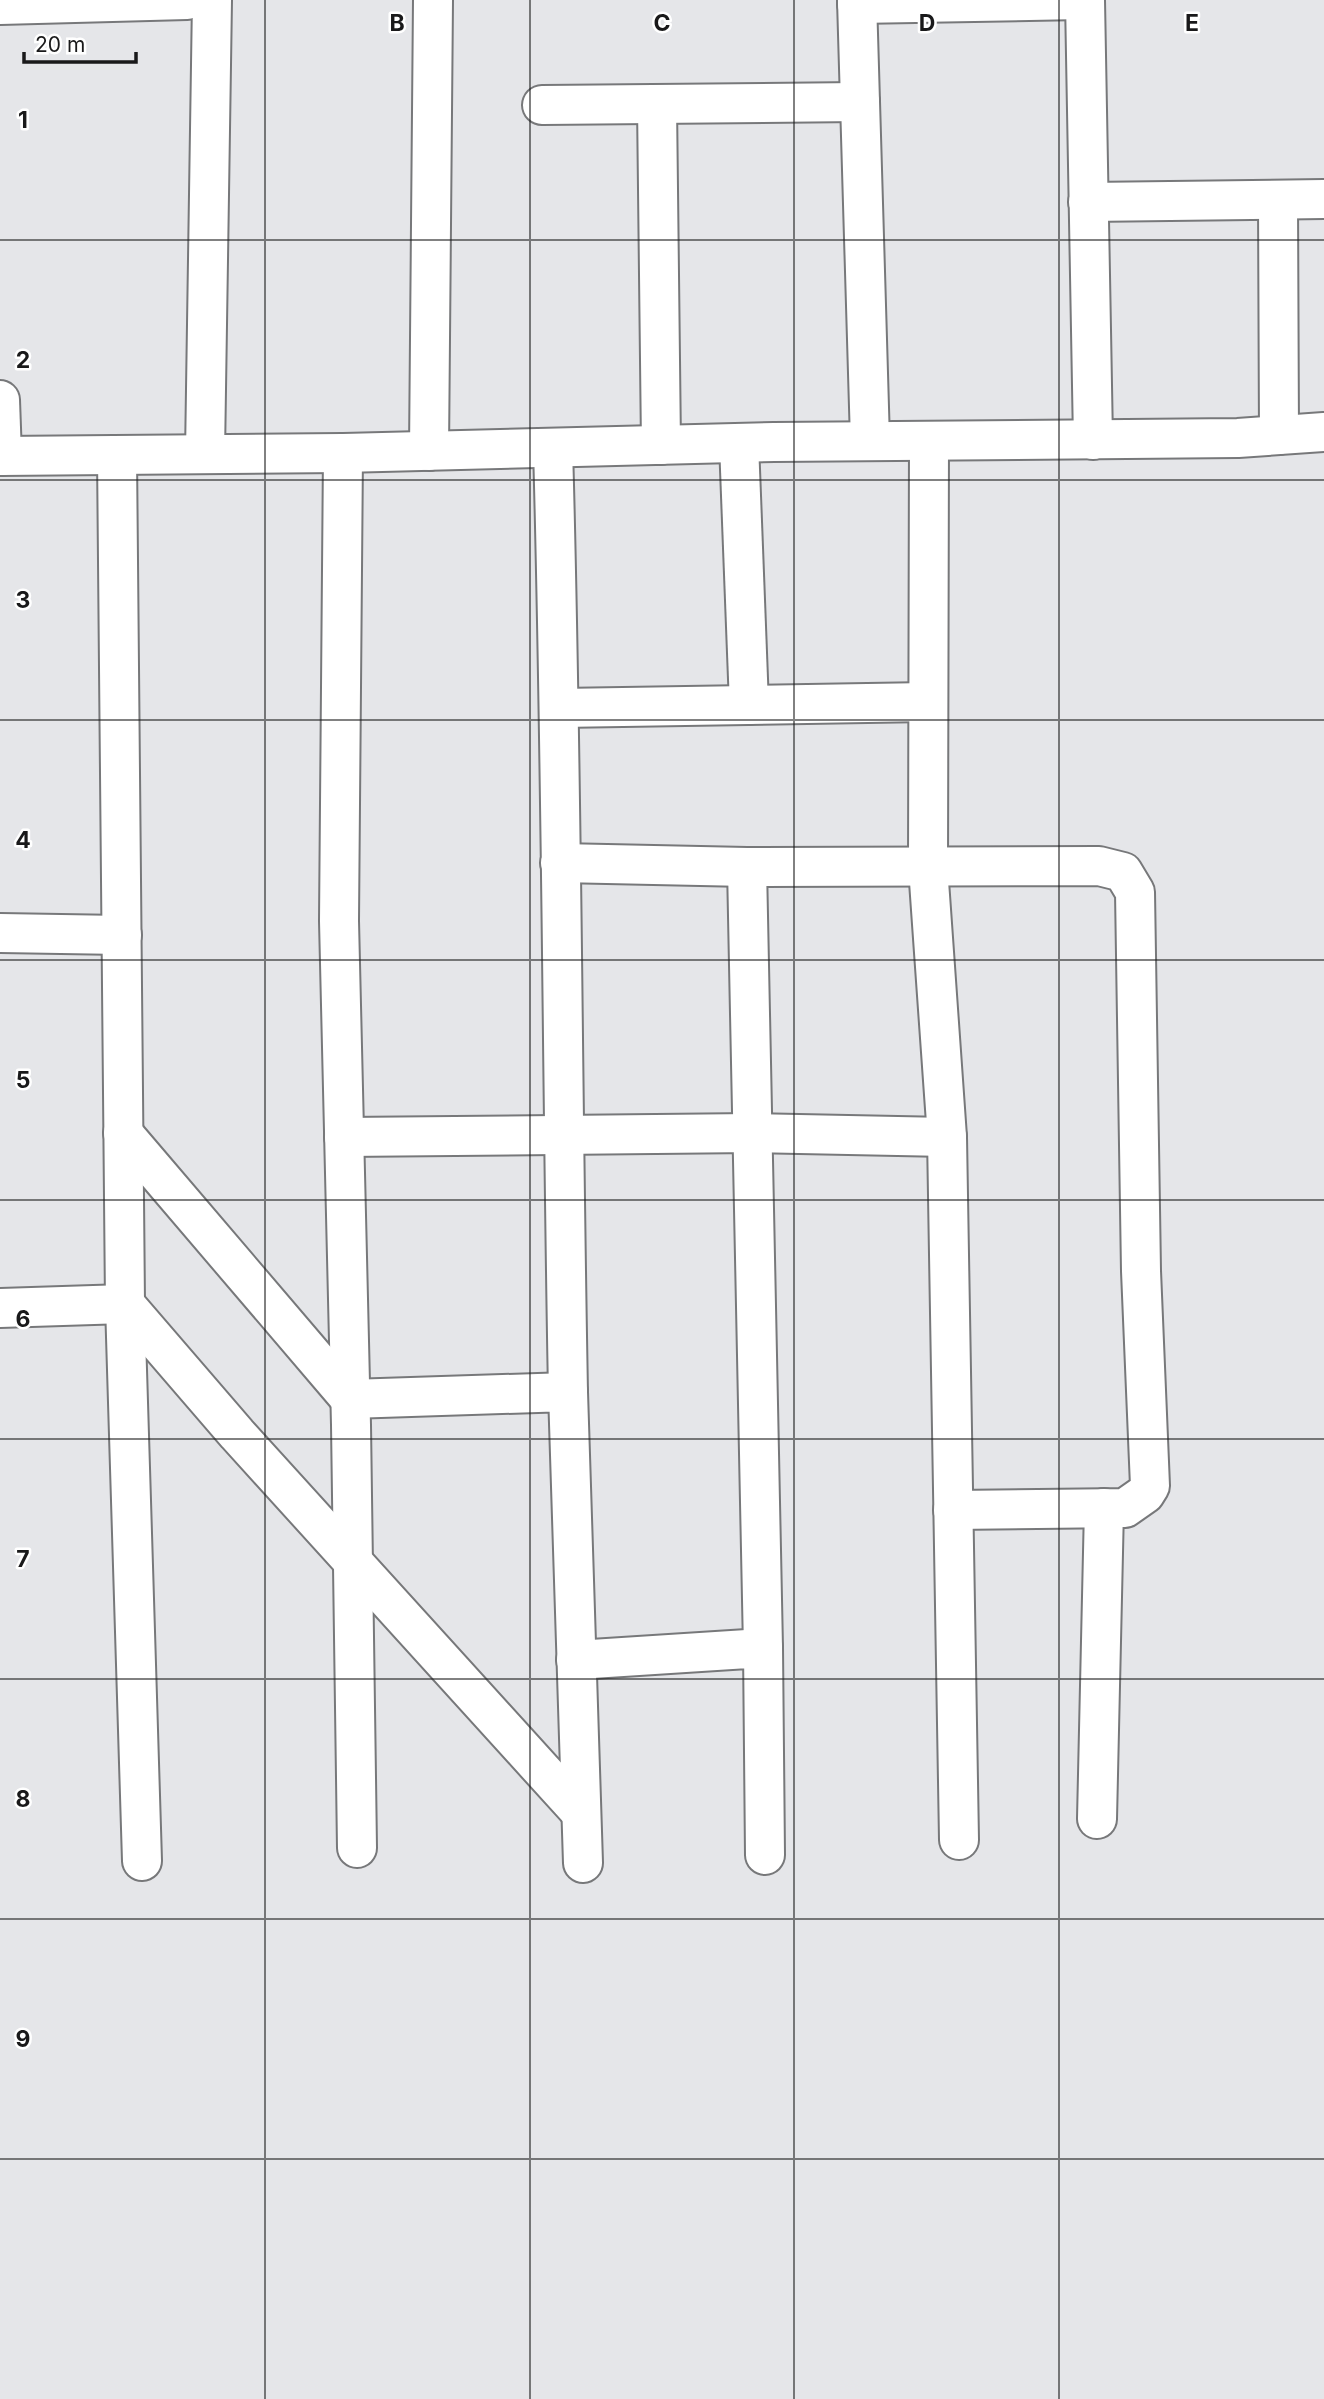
<svg xmlns="http://www.w3.org/2000/svg" width="1324" height="2399" font-family="Inter,sans-serif">
<style>
.lines{fill:none;stroke-linecap:round;stroke-linejoin:round}
.minor-casing{stroke:#77787a;stroke-width:42}
.minor{stroke:#fff;stroke-width:38}
.grid{fill:none;stroke:#19191a;stroke-width:2;stroke-opacity:0.55}
.grid-label{font-size:23px;text-anchor:middle;font-weight:bold;fill:#19191a;stroke:#fff;stroke-width:5;stroke-linejoin:round;paint-order:stroke}
</style>
<rect width="100%" height="100%" fill="#e5e6e9"/>
<g class="lines">
<defs>
<g id="minor">
<polyline points="857,0 870,441"/>
<polyline points="1085,0 1093,440"/>
<polyline points="857,4 1082,0"/>
<polyline points="0,5 187,0"/>
<polyline points="657,104 661,445"/>
<polyline points="542,105 860,102"/>
<polyline points="1278,200 1279,435"/>
<polyline points="1088,202 1324,199"/>
<polyline points="0,400 2,456"/>
<polyline points="929,441 928,867 947,1137 959,1840"/>
<polyline points="739,443 749,705"/>
<path d="M553,448C562,762 562,1077 568,1392"/>
<polyline points="429,451 433,0"/>
<polyline points="343,453 339,921 351,1425 357,1848"/>
<polyline points="205,454 212,0"/>
<polyline points="117,455 125,1304 142,1861"/>
<polyline points="0,456 343,453 774,442 1238,438 1324,432"/>
<polyline points="560,708 928,702"/>
<polyline points="560,863 747,867 1099,866 1123,872 1135,892 1141,1271 1150,1486 1145,1494 1125,1508 953,1510"/>
<polyline points="747,867 763,1648"/>
<polyline points="0,933 122,935"/>
<polyline points="123,1133 350,1399 568,1392 583,1863"/>
<polyline points="344,1137 753,1133 947,1137"/>
<polyline points="125,1304 237,1434 581,1813"/>
<polyline points="0,1308 125,1304"/>
<polyline points="576,1660 763,1648 765,1855"/>
<polyline points="1097,1819 1104,1508"/>
</g>
</defs>
<use href="#minor" class="minor-casing"/>
<use href="#minor" class="minor"/>
</g>
<path class="grid" d="M265,0V2399M530,0V2399M794,0V2399M1059,0V2399M0,240H1324M0,480H1324M0,720H1324M0,960H1324M0,1200H1324M0,1439H1324M0,1679H1324M0,1919H1324M0,2159H1324"/>
<g class="grid-label">
<text x="397" y="31">B</text>
<text x="662" y="31">C</text>
<text x="927" y="31">D</text>
<text x="1192" y="31">E</text>
<text x="23" y="128">1</text>
<text x="23" y="368">2</text>
<text x="23" y="608">3</text>
<text x="23" y="848">4</text>
<text x="23" y="1088">5</text>
<text x="23" y="1327">6</text>
<text x="23" y="1567">7</text>
<text x="23" y="1807">8</text>
<text x="23" y="2047">9</text>
</g>
<path d="M24 52v10h112v-10" fill="none" stroke="#19191a" stroke-width="3.5"/>
<text x="35" y="52" font-size="21" fill="#19191a" stroke="#ffffff" stroke-width="5" paint-order="stroke">20 m</text>
</svg>
